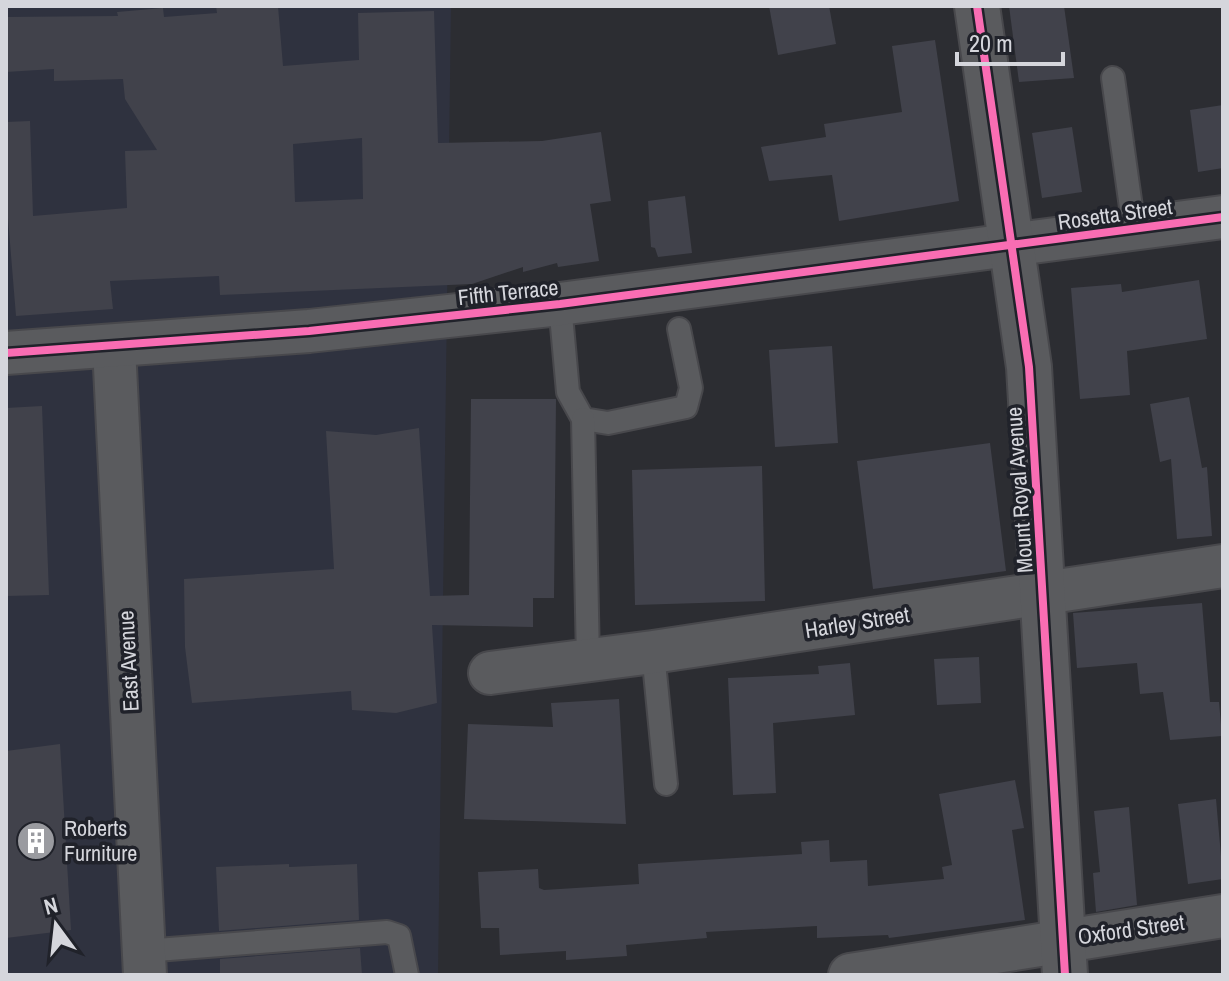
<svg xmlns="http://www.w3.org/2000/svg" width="1229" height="981" font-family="'Archivo Narrow',sans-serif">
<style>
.built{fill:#2f323f}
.building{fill:#41424b;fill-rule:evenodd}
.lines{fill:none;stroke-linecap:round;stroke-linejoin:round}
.lane-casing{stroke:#48484c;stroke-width:26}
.street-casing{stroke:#48484c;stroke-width:46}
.secondary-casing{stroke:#48484c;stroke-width:48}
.lane{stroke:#5a5b5e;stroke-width:22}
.street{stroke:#5a5b5e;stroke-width:42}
.secondary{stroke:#5a5b5e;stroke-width:44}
.cycleway-casing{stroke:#20222a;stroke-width:13}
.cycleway{stroke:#f96db3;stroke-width:8}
.labels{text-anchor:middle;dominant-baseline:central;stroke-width:7;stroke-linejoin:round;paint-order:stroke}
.street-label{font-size:22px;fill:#d5d6dc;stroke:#20222a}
.poi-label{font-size:22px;fill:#d5d6dc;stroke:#20222a;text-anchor:start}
</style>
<rect width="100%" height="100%" fill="#2c2d32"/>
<polygon class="built" points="6,6 451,6 438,975 6,975"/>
<g class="building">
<path d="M216,6H278L283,66L359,60L358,13L434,11L438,143L542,141L601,132L611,201L590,204L599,261L558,267L557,263L523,272V267L472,284L220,295L219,276L110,281L113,309L16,316L6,194V122L30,121L33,216L127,208L125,151L157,150L125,99L123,79L54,81V69L6,72V17L118,16L117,12L163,8L164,17L217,13ZM362,138L363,199L295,202L293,144Z"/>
<polygon points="769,6 829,6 836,44 778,55"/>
<polygon points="1009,6 1064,6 1074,78 1019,82"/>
<polygon points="935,40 959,201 839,221 832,175 769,181 761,147 826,137 824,124 902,112 892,46"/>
<polygon points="1223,105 1223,168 1198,172 1190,110"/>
<polygon points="1072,127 1082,192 1042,198 1032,133"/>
<polygon points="685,196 692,253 658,257 655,248 651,247 648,201"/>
<polygon points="1199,280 1207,339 1127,351 1130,395 1080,399 1071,288 1121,284 1122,292"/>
<polygon points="832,346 838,443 775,447 769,350"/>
<polygon points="1189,397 1202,468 1207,467 1212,536 1177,539 1171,459 1160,462 1150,404"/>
<polygon points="471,399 556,399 554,598 533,598 533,627 432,625 437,703 396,713 352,710 351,691 192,703 185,647 184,579 334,569 326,431 376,435 419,428 430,596 469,595"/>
<polygon points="42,406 49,595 6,596 6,408"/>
<polygon points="990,443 1006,571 873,589 857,461"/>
<polygon points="762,466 765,601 635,605 632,470"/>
<polygon points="1202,603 1210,702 1219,702 1222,736 1170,740 1163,692 1140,694 1137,663 1077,668 1073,613"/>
<polygon points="979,657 981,703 937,705 934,659"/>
<polygon points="850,663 855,715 773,723 776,793 733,795 728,678 819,674 818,666"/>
<polygon points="619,699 626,824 464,819 468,724 553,727 551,703"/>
<polygon points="60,744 71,930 6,938 6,751"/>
<polygon points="1015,780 1024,828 1012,830 1025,920 889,938 888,935 817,938 817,926 706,932 707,938 626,945 627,956 566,960 566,951 500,955 499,928 481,928 478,872 538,869 539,888 544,890 639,884 638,864 802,854 801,842 829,840 830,862 867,860 868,886 944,879 942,867 952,865 939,794"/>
<polygon points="1216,799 1223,879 1188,884 1178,804"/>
<polygon points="1129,807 1137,905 1096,912 1093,873 1100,872 1094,811"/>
<polygon points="289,864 289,867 357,864 359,920 219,931 216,867"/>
<polygon points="360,948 362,975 220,975 220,959"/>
</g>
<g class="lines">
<defs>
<g id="lane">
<polyline points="1113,78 1134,229"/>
<polyline points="560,304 568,392 583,419 608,423 686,407 691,388 679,329"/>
<polyline points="583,419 588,660"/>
<polyline points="653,652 666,784"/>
<polyline points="144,951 387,932 399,936 407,975"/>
</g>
<g id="street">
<polyline points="114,347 145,975"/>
<polyline points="6,353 309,331 560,304 1223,217"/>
<polyline points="490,673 653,652 1223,566"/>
<polyline points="850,975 1223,916"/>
</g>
<polyline id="secondary" points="977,6 1029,367 1065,975"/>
</defs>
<use href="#lane" class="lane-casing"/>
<use href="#street" class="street-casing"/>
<use href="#secondary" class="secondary-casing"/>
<use href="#lane" class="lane"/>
<use href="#street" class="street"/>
<use href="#secondary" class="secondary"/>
<defs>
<g id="cycleway">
<polyline points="977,6 1029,367 1065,975"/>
<polyline points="6,353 309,331 560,304 1223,217"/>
</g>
</defs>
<use href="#cycleway" class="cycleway-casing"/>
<use href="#cycleway" class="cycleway"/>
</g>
<defs>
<symbol id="building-disc" viewBox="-11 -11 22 22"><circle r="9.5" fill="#9a9ba0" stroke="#20222a"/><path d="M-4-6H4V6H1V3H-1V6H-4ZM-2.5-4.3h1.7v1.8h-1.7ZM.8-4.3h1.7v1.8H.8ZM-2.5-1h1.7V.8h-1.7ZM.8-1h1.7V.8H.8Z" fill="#fff"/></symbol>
</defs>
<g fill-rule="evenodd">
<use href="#building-disc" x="14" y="819" width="44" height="44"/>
</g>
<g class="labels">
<g class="street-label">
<text transform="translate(1115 214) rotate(-8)">Rosetta Street</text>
<text transform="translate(508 292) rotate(-6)">Fifth Terrace</text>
<text transform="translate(1019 490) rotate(-94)">Mount Royal Avenue</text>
<text transform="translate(857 622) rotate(-9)">Harley Street</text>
<text transform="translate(128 661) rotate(-93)">East Avenue</text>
<text transform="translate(1131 929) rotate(-8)">Oxford Street</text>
</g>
<g class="poi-label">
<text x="64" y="828">Roberts<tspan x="64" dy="25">Furniture</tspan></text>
</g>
</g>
<rect width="1229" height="981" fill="none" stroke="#d5d6dc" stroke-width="16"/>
<g transform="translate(56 925) rotate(345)" stroke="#20222a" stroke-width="6" paint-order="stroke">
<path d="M0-6L14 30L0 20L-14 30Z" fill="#d5d6dc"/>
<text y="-12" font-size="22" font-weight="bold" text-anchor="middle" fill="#d5d6dc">N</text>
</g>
<path d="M957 52v12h106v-12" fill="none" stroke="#d5d6dc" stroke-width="4"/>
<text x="969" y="52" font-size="24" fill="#d5d6dc" stroke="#20222a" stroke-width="6" paint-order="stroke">20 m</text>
</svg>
